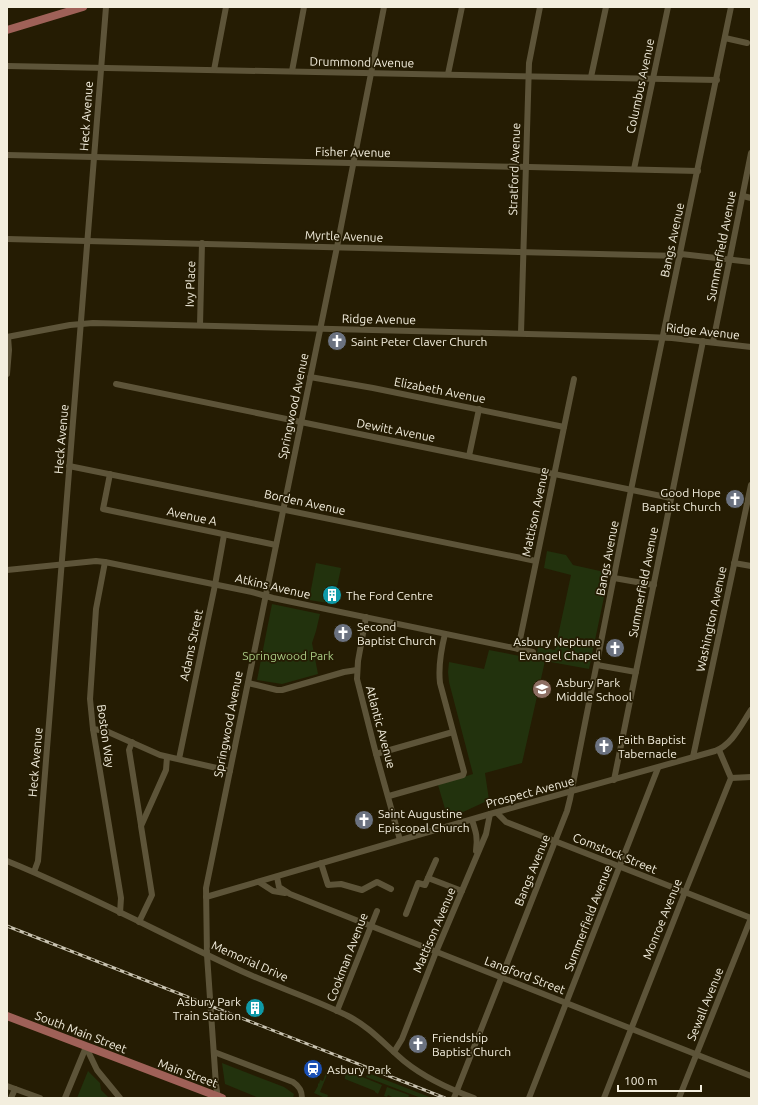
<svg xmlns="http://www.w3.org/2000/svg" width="758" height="1105" font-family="Ubuntu,sans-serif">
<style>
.green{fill:#22320d}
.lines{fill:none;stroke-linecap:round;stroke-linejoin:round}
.minor{stroke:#5d5439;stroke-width:6}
.major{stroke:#9f6158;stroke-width:8}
.rail-casing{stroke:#c8c2b0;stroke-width:3}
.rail{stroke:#251c03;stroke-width:1.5;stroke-dasharray:4.5;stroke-linecap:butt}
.labels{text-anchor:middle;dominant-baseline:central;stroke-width:3.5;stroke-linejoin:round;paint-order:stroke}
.street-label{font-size:12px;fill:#f3eede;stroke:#251c03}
.poi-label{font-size:12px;fill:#f3eede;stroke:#251c03;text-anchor:start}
.park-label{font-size:12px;fill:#a9cb84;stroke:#251c03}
</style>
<rect width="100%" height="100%" fill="#251c03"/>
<g class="green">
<polygon points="547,551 566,555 573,565 609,573 589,669 545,661 522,763 485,773 489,800 448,819 438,785 473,774 449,682 448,672 449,662 484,669 489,650 536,659 538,647 555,650 571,575 544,568"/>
<polygon points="316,563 341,568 337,587 331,586 328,603 309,600"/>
<polygon points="272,604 320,614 316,631 312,643 318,674 282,684 257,680"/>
<polygon points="222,1063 284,1087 294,1094 293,1098 259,1098 225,1084"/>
<polygon points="328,1067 335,1069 336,1067 338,1067 336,1073 329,1070 320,1092 328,1095 327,1098 325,1098 314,1093 318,1086 318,1083 319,1084 320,1080 323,1081"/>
<polygon points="345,1070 382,1085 378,1094 375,1092 375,1091 345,1079 345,1076 343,1075"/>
<polygon points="88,1071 100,1083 101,1090 109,1098 77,1098"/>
<polygon points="368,1073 432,1098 421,1098 366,1077"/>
<polygon points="387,1087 409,1095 408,1098 394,1098 388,1095 387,1097 384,1096"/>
</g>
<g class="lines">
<g class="minor">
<polyline points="725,38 747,43"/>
<polyline points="7,66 717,80"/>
<polyline points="214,70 226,7"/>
<polyline points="292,71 304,7"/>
<polyline points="448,74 462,7"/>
<polyline points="591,77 606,7"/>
<polyline points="7,155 698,171"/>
<polyline points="634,169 668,7"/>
<polyline points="743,196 751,198"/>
<polyline points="7,239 680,256"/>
<polyline points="681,254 751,262"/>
<polyline points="200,325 202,243"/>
<polyline points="521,333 529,63 540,7"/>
<polyline points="7,337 70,325 93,323 647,337 672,338 751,347"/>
<polyline points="713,342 751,153"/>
<polyline points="7,374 9,350 8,337"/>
<polyline points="310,377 373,388 564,427"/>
<polyline points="116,384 671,498"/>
<polyline points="469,456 479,409"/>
<polyline points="69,466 536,561"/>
<polyline points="110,474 103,509 276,545"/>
<polyline points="105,562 96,609 90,699 93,729 121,898 120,913"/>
<polyline points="734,563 751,566"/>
<polyline points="7,570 96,561 105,562 252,592 273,598 533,652"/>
<polyline points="614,578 654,585"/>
<polyline points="366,617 358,661 357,679 376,754 400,840"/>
<polyline points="518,649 574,379"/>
<polyline points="597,665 636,672"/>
<polyline points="248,683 277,690 282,690 344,672 357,670"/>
<polyline points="93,729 106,731 160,755 230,771"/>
<polyline points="132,742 129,750 141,825"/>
<polyline points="376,754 453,732"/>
<polyline points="693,757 751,485"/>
<polyline points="179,759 215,585 224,535"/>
<polyline points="731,778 751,777"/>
<polyline points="614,780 703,341"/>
<path d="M389,796L463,775L464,772L440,683C438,666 441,650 445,634"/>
<polyline points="497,813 506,822 751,918"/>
<path d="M472,820C476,832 478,838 476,851"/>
<polyline points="436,860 428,878 462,891"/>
<path d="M7,861C86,893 160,933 237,969C273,986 312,998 348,1016C370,1027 386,1046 404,1061C425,1078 449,1089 474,1098"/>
<polyline points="321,863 328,885 341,884 362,890 377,882 391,889"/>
<polyline points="34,872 38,861 106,7"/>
<polyline points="277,877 279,887 290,894 751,1076"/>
<polyline points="259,882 273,891 285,893"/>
<path d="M206,897L490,814L715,751C732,745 741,725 751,710"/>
<polyline points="406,914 418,883 425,885 428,878"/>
<polyline points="139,922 152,895 141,826 166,770 167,757"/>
<polyline points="337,1011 377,911"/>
<polyline points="86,1047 97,1070 120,1098"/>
<path d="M214,1052L293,1082C299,1086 302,1090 302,1098"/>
<polyline points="394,1052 402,1039 436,952 486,834 490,814"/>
<polyline points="7,1086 40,1098"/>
<polyline points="11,1098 15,1089"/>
<polyline points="65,1098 86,1047"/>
<polyline points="218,1098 216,1085 207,955 206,888 337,247 384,7"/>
<polyline points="454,1098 567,811 570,799 631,490 731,7"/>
<polyline points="529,1098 658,768"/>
<polyline points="604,1098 685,892 731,778 719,750"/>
<polyline points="679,1098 751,918"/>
</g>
<g class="major">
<polyline points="7,30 83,7"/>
<polyline points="7,1016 222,1098"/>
</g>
<defs>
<polyline id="rail" points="7,926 445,1098"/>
</defs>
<use href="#rail" class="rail-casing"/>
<use href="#rail" class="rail"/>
</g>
<defs>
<symbol id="church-disc" viewBox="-11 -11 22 22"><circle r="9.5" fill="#6b7280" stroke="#251c03"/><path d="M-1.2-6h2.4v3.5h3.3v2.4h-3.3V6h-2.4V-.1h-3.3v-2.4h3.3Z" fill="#fff"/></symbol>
<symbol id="building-disc" viewBox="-11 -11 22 22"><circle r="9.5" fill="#0f9aa8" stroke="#251c03"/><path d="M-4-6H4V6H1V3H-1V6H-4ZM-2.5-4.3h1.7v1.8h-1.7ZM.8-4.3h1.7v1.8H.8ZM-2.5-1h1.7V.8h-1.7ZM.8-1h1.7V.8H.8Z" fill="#fff"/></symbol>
<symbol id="school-disc" viewBox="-11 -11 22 22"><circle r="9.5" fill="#8d6e63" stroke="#251c03"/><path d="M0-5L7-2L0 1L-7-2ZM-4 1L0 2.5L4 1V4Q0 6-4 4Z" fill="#fff"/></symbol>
<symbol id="station-disc" viewBox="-11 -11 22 22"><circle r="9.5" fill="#1a4fb4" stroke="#251c03"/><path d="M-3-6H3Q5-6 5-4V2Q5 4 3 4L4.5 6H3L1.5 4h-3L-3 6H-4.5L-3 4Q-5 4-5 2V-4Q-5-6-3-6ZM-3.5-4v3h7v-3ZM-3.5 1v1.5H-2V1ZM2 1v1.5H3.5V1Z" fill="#fff"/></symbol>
</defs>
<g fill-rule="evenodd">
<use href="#church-disc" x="326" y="330" width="22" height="22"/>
<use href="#church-disc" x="724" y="488" width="22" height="22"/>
<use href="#building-disc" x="321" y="584" width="22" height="22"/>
<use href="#church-disc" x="332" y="622" width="22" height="22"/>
<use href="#church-disc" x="604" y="637" width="22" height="22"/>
<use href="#school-disc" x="531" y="678" width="22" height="22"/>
<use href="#church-disc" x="593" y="735" width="22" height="22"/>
<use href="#church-disc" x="353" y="809" width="22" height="22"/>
<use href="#building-disc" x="244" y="997" width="22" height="22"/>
<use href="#church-disc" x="407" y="1033" width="22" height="22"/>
<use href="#station-disc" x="302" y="1058" width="22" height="22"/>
</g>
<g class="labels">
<g class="street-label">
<text transform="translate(362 62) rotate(1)">Drummond Avenue</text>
<text transform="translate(640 86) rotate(-78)">Columbus Avenue</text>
<text transform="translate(86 116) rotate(-86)">Heck Avenue</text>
<text transform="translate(353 152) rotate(1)">Fisher Avenue</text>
<text transform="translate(514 169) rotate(-88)">Stratford Avenue</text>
<text transform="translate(344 236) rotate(2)">Myrtle Avenue</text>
<text transform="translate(672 240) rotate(-78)">Bangs Avenue</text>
<text transform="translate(721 246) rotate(-79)">Summerfield Avenue</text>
<text transform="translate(190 284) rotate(-88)">Ivy Place</text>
<text transform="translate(379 319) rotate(1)">Ridge Avenue</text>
<text transform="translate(703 331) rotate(6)">Ridge Avenue</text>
<text transform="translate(440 390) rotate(11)">Elizabeth Avenue</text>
<text transform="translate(293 406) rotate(-78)">Springwood Avenue</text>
<text transform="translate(396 430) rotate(11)">Dewitt Avenue</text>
<text transform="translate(61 439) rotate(-85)">Heck Avenue</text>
<text transform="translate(305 502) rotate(12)">Borden Avenue</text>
<text transform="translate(535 512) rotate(-78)">Mattison Avenue</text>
<text transform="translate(192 516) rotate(12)">Avenue A</text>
<text transform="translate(607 558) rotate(-79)">Bangs Avenue</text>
<text transform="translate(643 582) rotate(-79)">Summerfield Avenue</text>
<text transform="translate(273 586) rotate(13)">Atkins Avenue</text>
<text transform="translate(711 619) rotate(-78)">Washington Avenue</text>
<text transform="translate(191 645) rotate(-78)">Adams Street</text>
<text transform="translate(228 724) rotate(-79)">Springwood Avenue</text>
<text transform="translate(381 727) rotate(75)">Atlantic Avenue</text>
<text transform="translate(106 736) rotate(82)">Boston Way</text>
<text transform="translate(35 762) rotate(-85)">Heck Avenue</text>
<text transform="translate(530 792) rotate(-15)">Prospect Avenue</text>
<text transform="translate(615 853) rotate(22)">Comstock Street</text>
<text transform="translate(532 870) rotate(-68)">Bangs Avenue</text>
<text transform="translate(588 918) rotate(-69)">Summerfield Avenue</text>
<text transform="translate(662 919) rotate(-68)">Monroe Avenue</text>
<text transform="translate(434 930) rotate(-67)">Mattison Avenue</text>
<text transform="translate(347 957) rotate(-69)">Cookman Avenue</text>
<text transform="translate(250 961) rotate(24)">Memorial Drive</text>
<text transform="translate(525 975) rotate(21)">Langford Street</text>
<text transform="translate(705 1004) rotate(-68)">Sewall Avenue</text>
<text transform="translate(81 1032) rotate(21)">South Main Street</text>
<text transform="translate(188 1073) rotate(20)">Main Street</text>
</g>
<g class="poi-label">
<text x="351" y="341">Saint Peter Claver Church</text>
<text x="721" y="492" text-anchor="end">Good Hope<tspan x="721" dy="14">Baptist Church</tspan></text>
<text x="346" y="595">The Ford Centre</text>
<text x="357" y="626">Second<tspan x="357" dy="14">Baptist Church</tspan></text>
<text x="601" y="641" text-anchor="end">Asbury Neptune<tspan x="601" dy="14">Evangel Chapel</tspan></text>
<text x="556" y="682">Asbury Park<tspan x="556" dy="14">Middle School</tspan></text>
<text x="618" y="739">Faith Baptist<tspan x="618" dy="14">Tabernacle</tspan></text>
<text x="378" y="813">Saint Augustine<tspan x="378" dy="14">Episcopal Church</tspan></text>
<text x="241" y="1001" text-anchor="end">Asbury Park<tspan x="241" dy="14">Train Station</tspan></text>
<text x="432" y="1037">Friendship<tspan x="432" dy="14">Baptist Church</tspan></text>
<text x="327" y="1069">Asbury Park</text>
</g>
<g class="park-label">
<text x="288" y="655">Springwood Park</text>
</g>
</g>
<rect width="758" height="1105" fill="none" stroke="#f3eede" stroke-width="16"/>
<path d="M618 1085v6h83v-6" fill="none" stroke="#f3eede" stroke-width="2"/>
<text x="624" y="1085" font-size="12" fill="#f3eede" stroke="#251c03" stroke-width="3" paint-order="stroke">100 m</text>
</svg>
